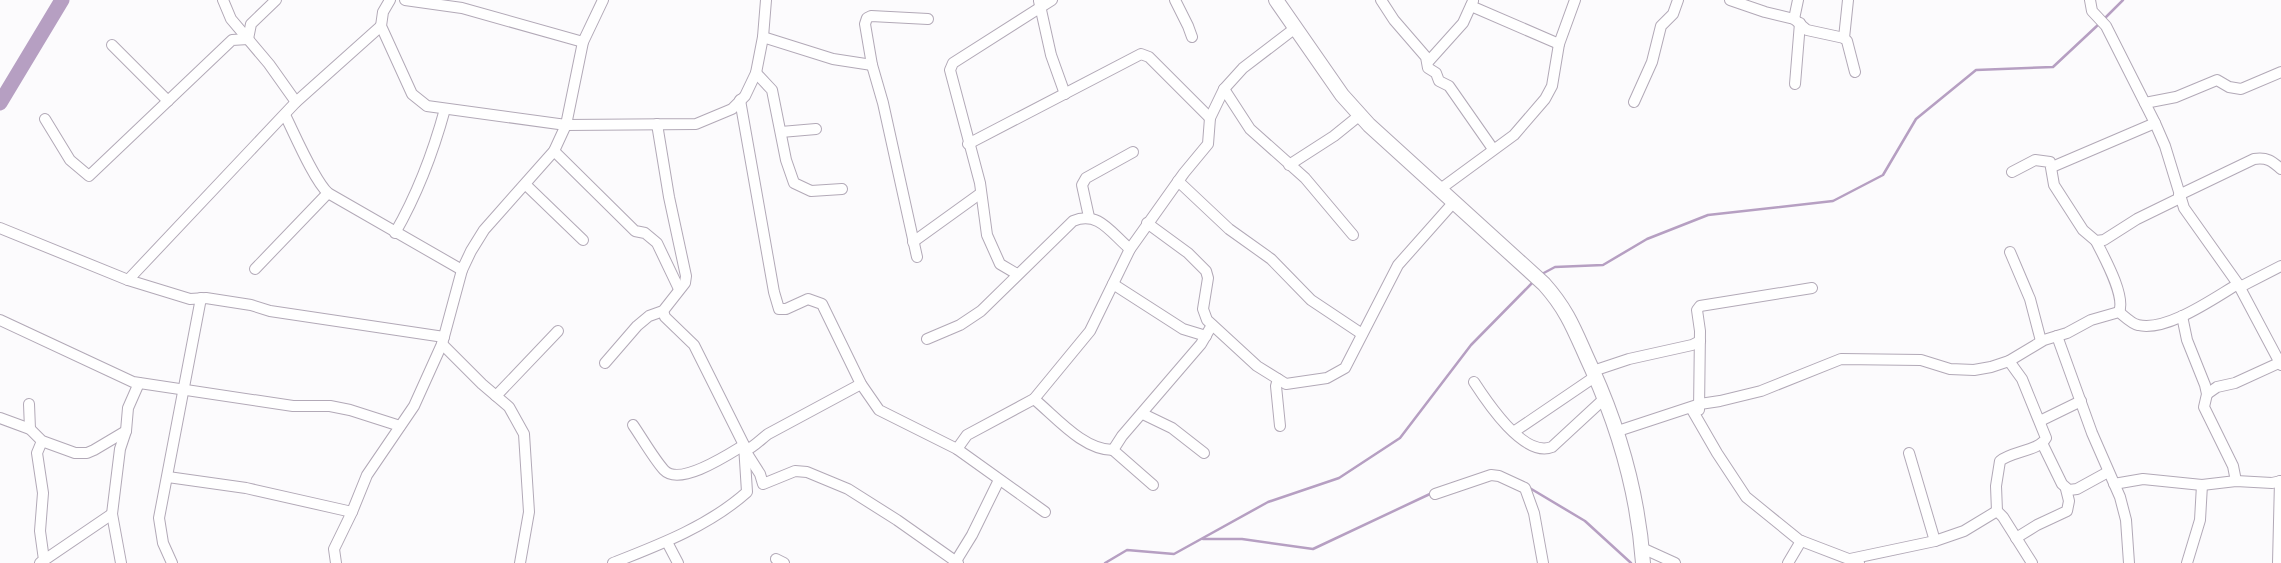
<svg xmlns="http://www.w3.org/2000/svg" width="2281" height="563" font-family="'Playfair Display',serif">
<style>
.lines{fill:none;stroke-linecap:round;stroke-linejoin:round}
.stream{stroke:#b69fc2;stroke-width:2.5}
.river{stroke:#b69fc2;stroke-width:15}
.street-casing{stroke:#b2a9b7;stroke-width:12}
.secondary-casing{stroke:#b2a9b7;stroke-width:16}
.street{stroke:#fff;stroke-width:10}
.secondary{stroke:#fff;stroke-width:14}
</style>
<rect width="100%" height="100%" fill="#fcfbfd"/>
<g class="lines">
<g class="stream">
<polyline points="2103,20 2123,0"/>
<polyline points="1540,275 1555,267 1603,265 1647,239 1708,215 1833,201 1883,175 1916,119 1976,70 2053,67 2099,24"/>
<polyline points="1528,487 1585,521 1631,563"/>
<polyline points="1203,539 1242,539 1313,549 1432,493"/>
<polyline points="1105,563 1127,550 1174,554 1268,502 1339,478 1400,438 1471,345 1534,281"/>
</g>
<polyline class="river" points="0,103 62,0"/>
<defs>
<g id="street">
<polyline points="223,0 231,19 269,64 296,102"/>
<polyline points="390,0 383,12 381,26 412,94 427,106 566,125 696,124 732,109 745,96 756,73 763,37 766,0"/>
<polyline points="405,0 462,8 583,42"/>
<polyline points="1175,0 1188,26 1192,37"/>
<polyline points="1381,0 1394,20 1426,57 1428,68 1436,73 1439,81 1449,86 1493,149"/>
<polyline points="1730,0 1765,12 1794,19 1807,30 1844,38"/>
<polyline points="1848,0 1844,38 1847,41 1855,72"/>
<polyline points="2090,0 2092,11 2106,26 2155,123 2165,146 2184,208 2238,284 2281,365"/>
<polyline points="1039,1 1051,55 1065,94"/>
<polyline points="1471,6 1559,44"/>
<polyline points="1794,19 1798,0"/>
<polyline points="763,37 833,59 872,65"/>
<polyline points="112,45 168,101"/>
<polyline points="1428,62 1463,23 1473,1"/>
<polyline points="756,73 772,90 786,160 794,183 811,191 842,189"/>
<polyline points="1795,84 1800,23"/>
<polyline points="1224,89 1250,129 1305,178 1353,235"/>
<polyline points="740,100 774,292 779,309 786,309 808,299 822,304 861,384 879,410 957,449 1045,512"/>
<polyline points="1634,102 1652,62 1661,26 1673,14 1678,0"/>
<polyline points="2145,103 2176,97 2217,80 2229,87 2241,89 2281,72"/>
<path d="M285,115C295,135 314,180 328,193L462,270"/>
<polyline points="45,119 70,160 89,176 232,40 248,39 251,24 276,0"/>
<polyline points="781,132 816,129"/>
<polyline points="968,144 1141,54 1149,57 1210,118"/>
<polyline points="554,151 635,231 645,233 657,243 679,289"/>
<polyline points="1289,165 1334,136 1360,115"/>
<polyline points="2052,167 2155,123"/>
<polyline points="2012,172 2035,160 2050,162 2054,185 2083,230 2096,241 2104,240 2137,219 2180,198"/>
<polyline points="1178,181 1229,229 1271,259 1311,300 1362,334"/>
<polyline points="526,185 583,240"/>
<polyline points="1439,190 1514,135 1545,99 1552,86 1559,44 1575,0"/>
<path d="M2179,195L2254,159C2267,157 2272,161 2281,169"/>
<polyline points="1089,217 1082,185 1086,178 1133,152"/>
<polyline points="1147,223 1188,253 1206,271 1208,278 1203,309 1207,320 1257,366 1286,384 1327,378 1345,368 1398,265 1453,203"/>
<polyline points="0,228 128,280 190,299 206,298 251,305 270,311 444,337"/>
<path d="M395,233C418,193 433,153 445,109"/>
<path d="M2096,241C2104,257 2126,296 2119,312"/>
<polyline points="913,242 981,193"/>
<polyline points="2010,252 2030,299 2041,341"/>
<polyline points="917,257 883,103 872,65 865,24 867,18 871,16 928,19"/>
<polyline points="255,269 328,193"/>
<polyline points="1017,274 1000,264 987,235 980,183 950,70 953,63 1052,0"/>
<polyline points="128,280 296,102 381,26"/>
<polyline points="1113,284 1183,329 1206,336"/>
<polyline points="2240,287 2281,266"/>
<polyline points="2182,316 2187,340 2205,385 2207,394 2204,407 2233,466 2236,481"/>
<polyline points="0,320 133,382 293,406 330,406 350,410 400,426"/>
<polyline points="2057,336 2092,433 2120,497 2126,520 2129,563"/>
<path d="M927,339L960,325L981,311L1073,221C1098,210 1111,233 1130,249"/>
<polyline points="442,344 482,384 509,407 524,434 529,512 520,563"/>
<path d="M2009,361L2022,379L2046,438C2039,451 2012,451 2000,461L1996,486L1997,511L2003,517L2032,563"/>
<polyline points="605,363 637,326 649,316 663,311 685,283 686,276 669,197 657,124"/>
<polyline points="1593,371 1629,359 1692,345 1700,341"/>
<polyline points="1278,379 1276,386 1280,426"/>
<path d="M1474,382C1487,402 1524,458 1552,447L1605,398"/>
<polyline points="2207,394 2217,387 2235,383 2281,362"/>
<polyline points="496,396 558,331"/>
<path d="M1034,399C1056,417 1083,450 1113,450"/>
<polyline points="29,404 30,429"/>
<polyline points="1691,408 1717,453 1746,497 1799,540 1859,563"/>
<polyline points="1699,410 1700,331 1697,310 1700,306 1812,288"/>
<polyline points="1143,414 1172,428 1204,453"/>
<polyline points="0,418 30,429 42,441 75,453 87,453 94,450 126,431"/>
<polyline points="2040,421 2081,401"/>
<path d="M633,425C642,438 654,459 664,470C680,487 729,454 744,445"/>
<polyline points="1515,431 1596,376"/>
<path d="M1618,431L1700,404L1720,401L1761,391L1841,359L1921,360L1950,369L1974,370L1991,367L2009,361L2044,340L2067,333L2091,320L2119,312C2124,316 2132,324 2138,325C2167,332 2214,298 2238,284"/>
<polyline points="42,441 37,453 43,493 40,531 44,560"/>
<polyline points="2042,443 2062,484 2069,490 2077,489 2108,472"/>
<polyline points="957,449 967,435 1034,399 1090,331 1130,249 1184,173 1208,144 1210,118 1224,89 1243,68 1294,29"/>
<path d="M745,451C754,447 760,440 768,434L861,384"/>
<polyline points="746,452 760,474 763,484 795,471 807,472 848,489 897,520 958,563"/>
<polyline points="1909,453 1935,541"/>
<polyline points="168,477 246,488 352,512"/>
<polyline points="2114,484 2143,479 2202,485 2236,481 2272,483 2281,481"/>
<polyline points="1153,485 1113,450 1122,436 1201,344 1212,325"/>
<polyline points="1435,494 1491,475 1499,476 1525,488 1534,513 1543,563"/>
<polyline points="2016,538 2037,525 2067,511 2069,501 2066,489"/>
<polyline points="667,542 678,563"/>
<polyline points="1642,548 1675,563"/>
<polyline points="776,559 784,563"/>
<polyline points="1850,559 1935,541 1964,531 1997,511"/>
<polyline points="956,561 972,535 999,480"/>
<polyline points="40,563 112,514"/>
<polyline points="121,563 112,514 120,449 126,431 128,408 139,383"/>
<polyline points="172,563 163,543 159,518 201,298"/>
<polyline points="336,563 334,549 352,512 367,475 414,406 442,344 462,270 471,251 484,230 554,151 566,125 583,42 603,0"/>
<path d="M613,563C659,545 709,526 747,492L744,445L694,345L665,317L663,311"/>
<polyline points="1788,563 1801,541"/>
<polyline points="2187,563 2200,520 2202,485"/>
<polyline points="2278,563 2280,481"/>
</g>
<path id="secondary" d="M1276,0L1342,95L1369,125L1544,284C1570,313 1576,335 1592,369C1620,431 1638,495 1643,563"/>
</defs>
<use href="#street" class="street-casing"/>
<use href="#secondary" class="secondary-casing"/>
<use href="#street" class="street"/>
<use href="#secondary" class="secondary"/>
</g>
</svg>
